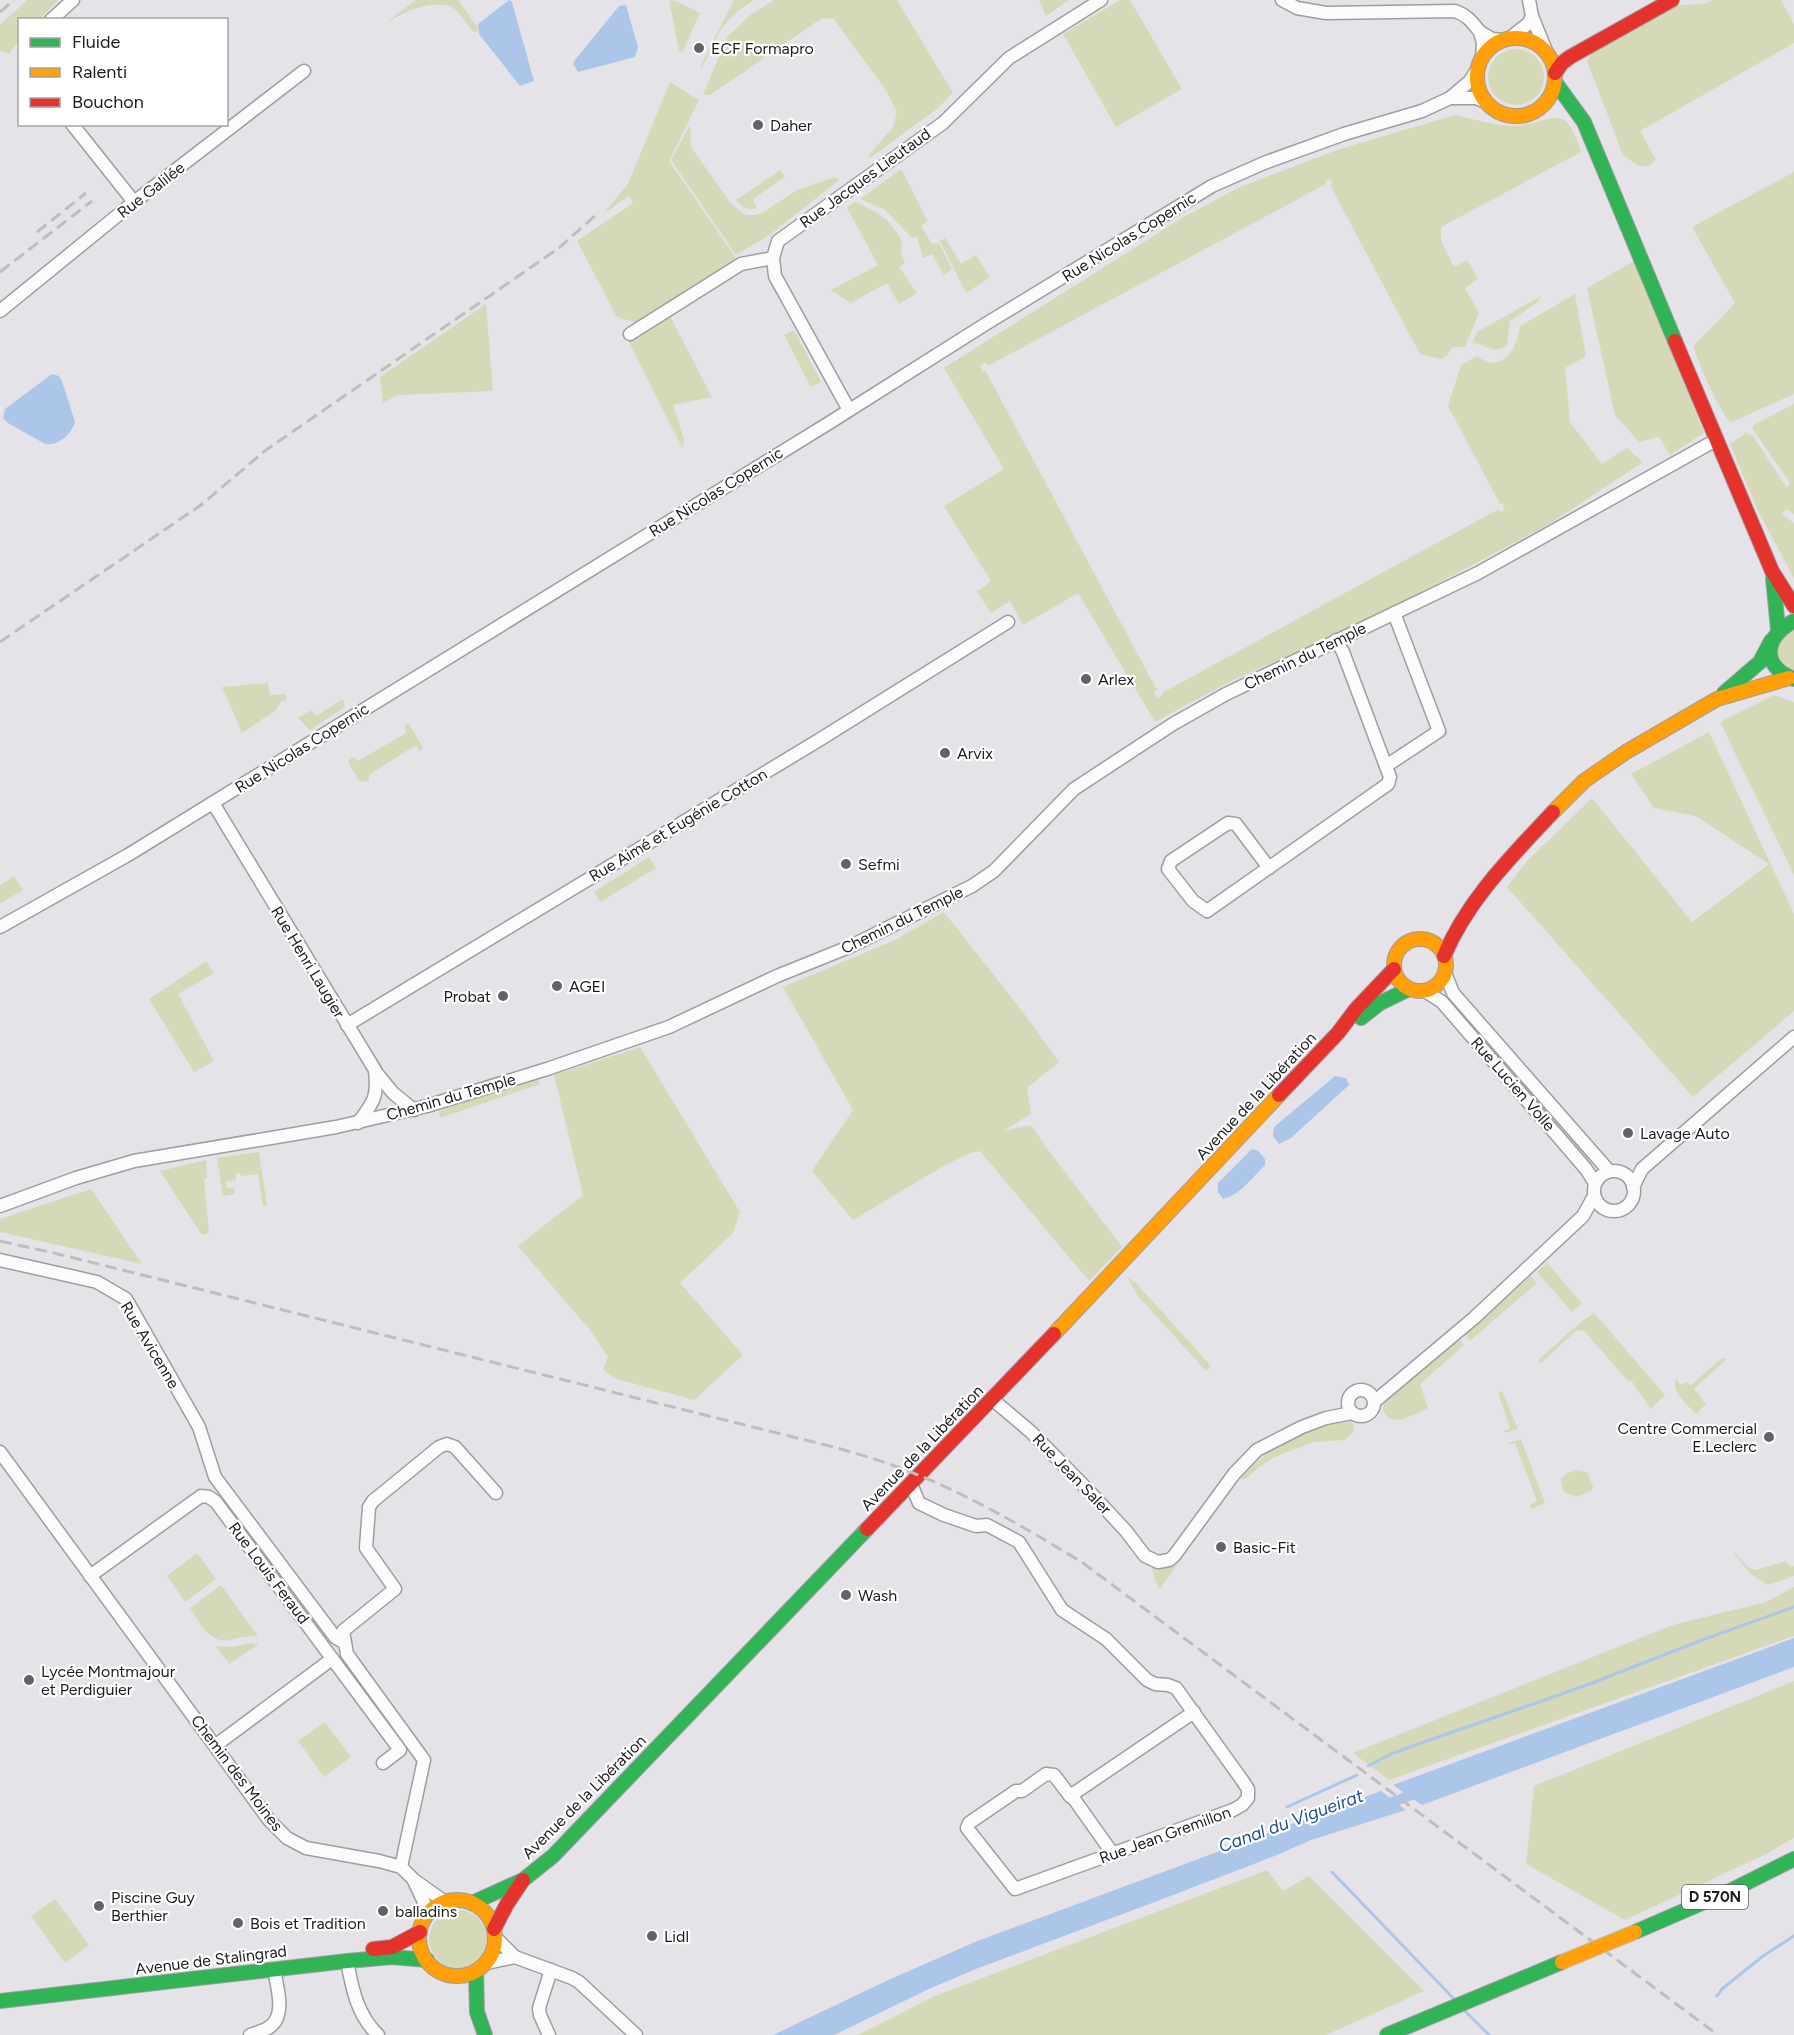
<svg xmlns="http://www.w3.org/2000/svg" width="1794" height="2035" font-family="Figtree,sans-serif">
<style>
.green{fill:#d6d9b8}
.water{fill:#acc6ea}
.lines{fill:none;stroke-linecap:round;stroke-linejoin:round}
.stream{stroke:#acc6ea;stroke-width:3}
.canal{stroke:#acc6ea;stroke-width:10}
.street-casing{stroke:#9e9da0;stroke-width:15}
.fast-casing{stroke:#9e9da0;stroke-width:16}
.slow-casing{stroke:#9e9da0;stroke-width:16}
.jam-casing{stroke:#9e9da0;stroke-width:16}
.street{stroke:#fbfbfb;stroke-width:12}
.fast{stroke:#30b455;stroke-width:14}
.slow{stroke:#ff9f0a;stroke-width:14}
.jam{stroke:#e5322d;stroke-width:14}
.rail{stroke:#bebebe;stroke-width:3;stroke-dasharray:12 6;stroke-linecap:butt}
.slow-bridge-casing{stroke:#c0bfc1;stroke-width:16;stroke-linecap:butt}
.slow-bridge{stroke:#ff9f0a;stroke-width:14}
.poi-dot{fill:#636264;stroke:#fff;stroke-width:2}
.labels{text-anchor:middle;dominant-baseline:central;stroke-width:4.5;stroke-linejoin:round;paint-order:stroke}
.shield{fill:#fff;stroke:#616062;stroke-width:1.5}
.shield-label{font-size:15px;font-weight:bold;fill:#1d1c1e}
.poi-label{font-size:16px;fill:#1d1c1e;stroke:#fff;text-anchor:start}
.street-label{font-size:16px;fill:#1d1c1e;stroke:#fff}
.water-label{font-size:18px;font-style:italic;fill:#245290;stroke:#fff}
</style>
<rect width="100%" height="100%" fill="#e5e3e7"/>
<g class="green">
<polygon points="27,0 58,0 40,19 20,20 19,40 9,54 0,51 0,25"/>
<path d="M415,0H458L478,28L477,32L473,31C466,24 459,11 451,6C428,0 403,12 385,24Z"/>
<polygon points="669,0 676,1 700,13 682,53 679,50"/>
<path d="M734,0H754C721,20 718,35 702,68L700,67Z"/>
<polygon points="774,0 897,0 953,93 937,109 870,158 869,155 893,127 897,112 885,89 834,19 822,18 710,95 703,95 727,37 750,15"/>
<polygon points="1039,0 1069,0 1046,16"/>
<polygon points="1120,0 1130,0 1182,89 1116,127 1063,34"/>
<polygon points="1714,0 1781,0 1794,24 1794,43 1640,131 1656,160 1649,166 1638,166 1623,155 1587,61 1593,51 1676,5 1703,4"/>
<circle cx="1516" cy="77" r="28"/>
<polygon points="670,82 699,100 669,161 736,258 638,323 617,317 577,241 633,203 629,196 603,214 628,184"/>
<path d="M1455,115C1470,118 1500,127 1515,126C1555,122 1565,100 1581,152L1441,227V241L1454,267L1467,260L1478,279L1465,288L1479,313L1465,346L1452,348L1447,356L1441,359L1420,354L1330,185L1333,183L1330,179L1325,182L1326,184L988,366L986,363L980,366L983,372L985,370L1157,690L1154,692L1157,698L1162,695V693L1499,509L1500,512L1505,509L1503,503L1500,504L1448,406L1461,365L1477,356C1502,375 1517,350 1520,326L1575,294L1586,356L1565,368L1570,422L1602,464L1627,448L1643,462L1546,526L1378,615L1225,684L1155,722L1078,593L1023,625L1010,601L991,613L977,592L991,581L944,506L1004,469L944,368L1182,218L1240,187L1340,149Z"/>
<polygon points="690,125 691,147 732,205 745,215 754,215 762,213 797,190 835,177 839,180 771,234 736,255 671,160"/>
<polygon points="901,169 928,221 921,226 932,244 939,243 952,269 944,275 932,254 923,258 917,237 912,238 885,210 860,199"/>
<path d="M780,170L785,177L753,199L757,208C749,211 741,207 736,200Z"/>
<path d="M1794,172V394L1730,423C1713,398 1703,374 1693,346L1735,303L1692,227Z"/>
<path d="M855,202C878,213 889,217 902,241L901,253L905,263L899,267L917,293L899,304L887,283L851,303L831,290L878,265L847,208Z"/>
<polygon points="945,238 961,264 976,255 990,277 966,293 940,241"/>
<polygon points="1636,260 1704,433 1670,455 1659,437 1639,442 1615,415 1587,288"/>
<path d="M1541,296L1538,302L1510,321L1507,346C1489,355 1488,344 1472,343L1477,332Z"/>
<polygon points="486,304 493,391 398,395 383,403 380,377"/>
<polygon points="670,316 712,397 673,405 684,439 683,449 629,342"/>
<polygon points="794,330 821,382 811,387 784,335"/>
<polygon points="1794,404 1794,514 1787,509 1781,514 1794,523 1794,578 1758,511 1730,444 1746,433 1753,436 1787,488 1790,483 1752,428 1755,424"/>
<path d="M1794,629V672C1782,667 1771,650 1781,638C1784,634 1790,632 1794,629Z"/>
<polygon points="268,683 270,695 286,694 286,700 281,701 276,710 242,733 222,687"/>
<polygon points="1774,695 1794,702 1794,875 1720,722"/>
<polygon points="343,699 345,707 310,730 298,718 312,710 316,716"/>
<polygon points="405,724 409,724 423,748 419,751 416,745 369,775 369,782 359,781 348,762 349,760 353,757 358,761 406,733"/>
<polygon points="1709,732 1794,914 1794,1011 1693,1097 1507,887 1526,862 1592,798 1692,922 1769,864 1696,816 1654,808 1631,774"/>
<polygon points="649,857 656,868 600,902 594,892"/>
<polygon points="14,876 23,890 0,904 0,885"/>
<polygon points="944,912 1023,1012 1059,1062 1027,1088 1031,1114 1003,1131 1031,1125 1046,1147 1122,1247 1089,1281 980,1151 970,1153 945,1165 853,1220 812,1171 853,1110 783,987 895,940"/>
<polygon points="206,961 214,973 178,994 214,1061 194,1072 149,999"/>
<polygon points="1451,998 1590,1159 1586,1164 1446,1003"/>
<polygon points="640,1047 740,1212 733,1233 680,1283 743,1355 694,1400 617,1379 603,1370 608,1357 590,1330 518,1246 583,1195 554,1075"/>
<polygon points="537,1076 540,1084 440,1118 439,1111"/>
<polygon points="259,1152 267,1205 263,1206 258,1174 241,1176 240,1173 236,1173 236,1180 226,1182 227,1188 234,1187 235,1194 223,1196 217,1158"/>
<polygon points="206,1160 207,1178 204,1179 209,1233 202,1235 160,1171"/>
<polygon points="91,1189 142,1264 0,1232 0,1219"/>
<polygon points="1547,1263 1582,1303 1572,1312 1537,1272"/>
<polygon points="1531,1276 1537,1283 1470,1341 1464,1333"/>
<polygon points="1127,1277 1136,1283 1211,1366 1206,1371 1138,1296"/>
<polygon points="1594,1313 1665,1395 1651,1409 1631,1380 1629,1382 1584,1331 1577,1330 1541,1363 1538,1360 1581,1322"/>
<path d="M1458,1337L1464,1345L1420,1384L1428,1408C1414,1414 1391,1430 1383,1410L1385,1401Z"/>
<path d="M1722,1358L1727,1359L1694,1389L1706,1404L1696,1414C1687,1404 1671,1393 1676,1379L1681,1385L1686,1382L1691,1385Z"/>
<polygon points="1502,1391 1518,1429 1505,1433 1504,1431 1510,1428 1498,1393"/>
<path d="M1345,1418C1352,1422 1354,1423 1354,1431L1345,1440L1315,1442L1292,1450L1273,1458L1258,1468L1247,1478L1240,1480C1263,1450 1308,1424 1345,1418Z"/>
<polygon points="1521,1439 1545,1503 1531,1509 1530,1505 1537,1501 1515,1443 1508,1445 1508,1443"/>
<polygon points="1579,1470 1588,1473 1593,1487 1591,1491 1576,1497 1563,1491 1561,1479 1567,1473"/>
<polygon points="197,1553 216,1579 185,1602 167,1576"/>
<polygon points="1735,1553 1749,1568 1756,1570 1786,1561 1791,1567 1794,1566 1794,1576 1768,1585 1752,1575 1734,1554"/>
<polygon points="1180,1560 1160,1589 1156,1583 1152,1568 1169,1566"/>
<path d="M221,1585L258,1636C248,1636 239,1638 229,1640C209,1644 199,1621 190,1608Z"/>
<polygon points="1794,1587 1794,1636 1389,1780 1353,1753 1673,1625 1766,1602"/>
<polygon points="251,1643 259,1644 229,1664 216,1646 231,1647"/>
<polygon points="1794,1681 1794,1838 1764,1855 1625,1920 1526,1864 1534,1786"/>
<polygon points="325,1722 351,1757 324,1777 298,1741"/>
<polygon points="1267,1870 1283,1891 1309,1876 1424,1991 1326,2035 858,2035 935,1996"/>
<polygon points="55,1899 89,1945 65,1963 31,1916"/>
<circle cx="458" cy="1939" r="29"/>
</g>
<g class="water">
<polygon points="509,0 512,2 534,81 520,86 479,34 478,24"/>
<polygon points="626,5 638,47 635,57 578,72 573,64 575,60 619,6"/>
<path d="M52,374L59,376L62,381L75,422C71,435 58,446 45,444L8,423L3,418L5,409Z"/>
<polygon points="1335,1076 1346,1078 1349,1085 1291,1138 1279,1144 1273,1136 1274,1127"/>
<path d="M1252,1149L1257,1150L1265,1159V1165C1253,1177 1240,1195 1223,1199L1218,1192V1183Z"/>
<polygon points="1794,1638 1794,1667 1422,1805 1393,1785"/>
<polygon points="1381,1791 1406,1810 1311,1840 1277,1855 1168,1897 976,1969 931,1988 834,2035 773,2035 886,1981 975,1942"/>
</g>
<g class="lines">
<g class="stream">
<polyline points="1368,1766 1391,1754 1427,1741 1587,1685 1702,1640 1794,1607"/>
<polyline points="1287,1807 1357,1775"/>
<polyline points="1332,1872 1456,2001"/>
<polyline points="1717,1996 1722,1989 1763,1956 1794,1936"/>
<polyline points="1464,2010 1489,2035"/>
</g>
<polyline class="canal" points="1381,1806 1423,1791"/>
<defs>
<g id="street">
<path d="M1282,0L1297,8L1326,13L1455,11C1467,15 1472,22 1480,32"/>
<polyline points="1529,0 1532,16"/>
<polyline points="51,20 73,0"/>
<polyline points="1510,38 1529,23 1532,16 1547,53"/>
<polyline points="1482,59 1483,43 1480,32 1492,39 1504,40"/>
<polyline points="1450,98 1476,98 1486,102"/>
<polyline points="72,124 134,202"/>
<polyline points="0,311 134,202 304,71"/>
<polyline points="630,334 741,264 773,258"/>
<polyline points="849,410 775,276 773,258 778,241 943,123 1009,58 1101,0"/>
<polyline points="1386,766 1439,731 1394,613"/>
<path d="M213,803L375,1070C378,1097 374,1102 358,1123"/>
<polyline points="1269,868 1236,824 1228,823 1171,861 1168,869 1193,901 1207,911 1388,784 1390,777 1343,652 1336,640"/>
<polyline points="0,927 128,855 829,423 984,325 1212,186 1264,163 1344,134 1422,111 1450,98 1470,81 1478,68"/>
<polyline points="1445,973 1453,993 1609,1171"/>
<polyline points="1425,991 1442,1002 1586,1169 1595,1183"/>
<polyline points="347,1025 819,740 1008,622"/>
<polyline points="375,1071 393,1093 414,1110"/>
<circle cx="1614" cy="1191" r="20"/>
<polyline points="1633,1187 1642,1169 1794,1037"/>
<polyline points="0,1206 76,1178 134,1161 336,1127 427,1106 547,1069 669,1027 777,976 849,947 972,886 994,871 1074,789 1173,724 1226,694 1478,573 1716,440"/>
<polyline points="0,1260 97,1282 126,1299 199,1427 215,1477 335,1637 345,1643"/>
<circle cx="1361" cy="1403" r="13"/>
<polyline points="992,1399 1031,1432 1087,1489 1126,1531 1145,1556 1158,1562 1169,1560 1174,1556 1234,1474 1257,1450 1302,1427 1326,1418 1352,1413"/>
<polyline points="1374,1402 1474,1318 1583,1216 1594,1196"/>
<polyline points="0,1452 269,1820 287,1838 306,1848 379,1861 401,1867 414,1880 445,1902"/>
<polyline points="911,1484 919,1503 944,1515 976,1526 987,1525 1019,1542 1062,1610 1106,1639 1147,1680 1155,1684 1168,1685 1176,1688 1242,1780 1248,1789 1248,1798 1242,1805 1233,1810 1015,1889 967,1828 969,1823 1016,1791 1022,1791 1046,1774 1054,1775 1070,1796 1194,1712"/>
<polyline points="90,1576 201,1496 209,1497 216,1502 400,1750 383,1763"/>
<polyline points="216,1745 332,1659"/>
<polyline points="1070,1796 1074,1799 1113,1854"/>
<polyline points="401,1867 424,1760 347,1654 343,1631 395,1589 366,1548 369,1507 373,1501 439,1447 447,1444 455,1447 496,1493"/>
<polyline points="414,1881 424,1902 423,1921"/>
<polyline points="495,1937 515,1957 572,1978 579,1982 636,2035"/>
<path d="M347,1961C352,1988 357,2015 378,2035"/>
<polyline points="486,1963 515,1957"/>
<path d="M250,2035C256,2033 263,2031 268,2028C287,2017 277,1987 274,1970"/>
<polyline points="549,2035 540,2015 539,2008 551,1970"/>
</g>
<g id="fast">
<polyline points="1555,82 1584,122 1675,341"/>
<polyline points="1773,578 1778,629"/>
<path d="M1794,621C1764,636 1760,666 1794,679"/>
<polyline points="1724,693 1760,662 1771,641"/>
<polyline points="1361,1018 1380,1003 1409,989"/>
<polyline points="472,1903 523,1880 553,1856 867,1529"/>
<polyline points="1635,1932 1732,1890 1794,1859"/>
<polyline points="476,1971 477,2012 485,2035"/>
<polyline points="0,2001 347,1961 392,1957 427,1960"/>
<polyline points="1387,2035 1562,1962"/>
</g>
<g id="slow">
<circle cx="1516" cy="77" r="39"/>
<polyline points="1553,812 1584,781 1626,752 1717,699 1789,678"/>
<circle cx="1420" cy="965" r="26"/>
<polyline points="1054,1334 1279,1095"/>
<circle cx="457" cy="1938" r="38"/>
</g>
<g id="jam">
<polyline points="1555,73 1562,63 1570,57 1672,0"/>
<polyline points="1675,341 1772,571 1794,606"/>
<path d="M1444,956C1468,899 1512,856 1553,812"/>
<polyline points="1279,1095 1338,1033 1356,1009 1394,969"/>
<polyline points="867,1529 1054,1334"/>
<polyline points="494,1929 507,1904 523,1880"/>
<polyline points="373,1949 392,1947 420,1932"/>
</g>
</defs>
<use href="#street" class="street-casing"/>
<use href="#fast" class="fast-casing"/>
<use href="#slow" class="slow-casing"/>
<use href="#jam" class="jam-casing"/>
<use href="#street" class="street"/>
<use href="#fast" class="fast"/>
<use href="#slow" class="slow"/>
<use href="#jam" class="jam"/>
<g class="rail">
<polyline points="0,12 14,0"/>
<polyline points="37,232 86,193"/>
<polyline points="0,272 92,201"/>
<polyline points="0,642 201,505 266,450 559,248 597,214"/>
<path d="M0,1241L58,1254L773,1432C813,1442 853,1451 892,1465C959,1489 1021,1525 1083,1563L1718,2035"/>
</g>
<defs>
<polyline id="slow-bridge" points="1562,1962 1635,1932"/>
</defs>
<use href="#slow-bridge" class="slow-bridge-casing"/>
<use href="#slow-bridge" class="slow-bridge"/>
</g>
<g class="poi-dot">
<circle cx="699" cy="48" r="6"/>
<circle cx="758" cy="125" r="6"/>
<circle cx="1086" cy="679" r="6"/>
<circle cx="945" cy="753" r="6"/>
<circle cx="846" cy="864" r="6"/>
<circle cx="557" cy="986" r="6"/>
<circle cx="503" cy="996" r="6"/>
<circle cx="1628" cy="1133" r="6"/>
<circle cx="1769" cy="1437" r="6"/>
<circle cx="1221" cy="1547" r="6"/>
<circle cx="846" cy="1595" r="6"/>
<circle cx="29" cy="1680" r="6"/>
<circle cx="99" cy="1906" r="6"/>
<circle cx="383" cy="1911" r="6"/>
<circle cx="238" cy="1923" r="6"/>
<circle cx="652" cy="1936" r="6"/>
</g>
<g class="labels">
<rect class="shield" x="1682" y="1885" width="66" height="24" rx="4.5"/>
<g class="shield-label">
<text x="1715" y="1897">D 570N</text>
</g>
<g class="poi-label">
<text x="711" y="48">ECF Formapro</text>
<text x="770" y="125">Daher</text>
<text x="1098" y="679">Arlex</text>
<text x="957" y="753">Arvix</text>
<text x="858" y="864">Sefmi</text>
<text x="569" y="986">AGEI</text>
<text x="491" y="996" text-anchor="end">Probat</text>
<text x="1640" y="1133">Lavage Auto</text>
<text x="1757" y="1428" text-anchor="end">Centre Commercial<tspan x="1757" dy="18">E.Leclerc</tspan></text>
<text x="1233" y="1547">Basic-Fit</text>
<text x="858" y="1595">Wash</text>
<text x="41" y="1671">Lycée Montmajour<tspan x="41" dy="18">et Perdiguier</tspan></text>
<text x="111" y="1897">Piscine Guy<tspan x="111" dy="18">Berthier</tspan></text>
<text x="395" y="1911">balladins</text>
<text x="250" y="1923">Bois et Tradition</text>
<text x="664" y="1936">Lidl</text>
</g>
<g class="street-label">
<text transform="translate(865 178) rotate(-36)">Rue Jacques Lieutaud</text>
<text transform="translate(151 190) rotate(-38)">Rue Galilée</text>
<text transform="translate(1129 237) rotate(-32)">Rue Nicolas Copernic</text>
<text transform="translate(716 492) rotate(-32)">Rue Nicolas Copernic</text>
<text transform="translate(1305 656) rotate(-26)">Chemin du Temple</text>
<text transform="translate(302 748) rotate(-32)">Rue Nicolas Copernic</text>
<text transform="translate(678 825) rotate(-31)">Rue Aimé et Eugénie Cotton</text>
<text transform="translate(902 920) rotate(-26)">Chemin du Temple</text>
<text transform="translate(308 962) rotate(59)">Rue Henri Laugier</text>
<text transform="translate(1513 1084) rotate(49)">Rue Lucien Volle</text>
<text transform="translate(1256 1096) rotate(-47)">Avenue de la Libération</text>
<text transform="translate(451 1097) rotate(-16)">Chemin du Temple</text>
<text transform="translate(150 1345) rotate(59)">Rue Avicenne</text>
<text transform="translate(922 1448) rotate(-46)">Avenue de la Libération</text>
<text transform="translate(1072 1474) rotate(46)">Rue Jean Saler</text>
<text transform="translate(269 1573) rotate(53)">Rue Louis Feraud</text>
<text transform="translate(237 1773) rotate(53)">Chemin des Moines</text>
<text transform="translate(584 1797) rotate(-45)">Avenue de la Libération</text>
<text transform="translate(1165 1835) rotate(-20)">Rue Jean Gremillon</text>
<text transform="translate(211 1960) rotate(-7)">Avenue de Stalingrad</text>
</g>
<g class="water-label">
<text transform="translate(1291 1821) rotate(-20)">Canal du Vigueirat</text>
</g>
</g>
<rect x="18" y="18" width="210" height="108" fill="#ffffff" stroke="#a5a4a5" stroke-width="1.5"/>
<rect x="30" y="38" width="30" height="9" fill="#30b455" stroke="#a5a4a5" stroke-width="1.5"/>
<text x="72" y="48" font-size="18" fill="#1d1c1e">Fluide</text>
<rect x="30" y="68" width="30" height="9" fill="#ff9f0a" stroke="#a5a4a5" stroke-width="1.5"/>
<text x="72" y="78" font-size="18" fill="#1d1c1e">Ralenti</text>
<rect x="30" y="98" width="30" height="9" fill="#e5322d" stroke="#a5a4a5" stroke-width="1.5"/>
<text x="72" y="108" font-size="18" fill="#1d1c1e">Bouchon</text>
</svg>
